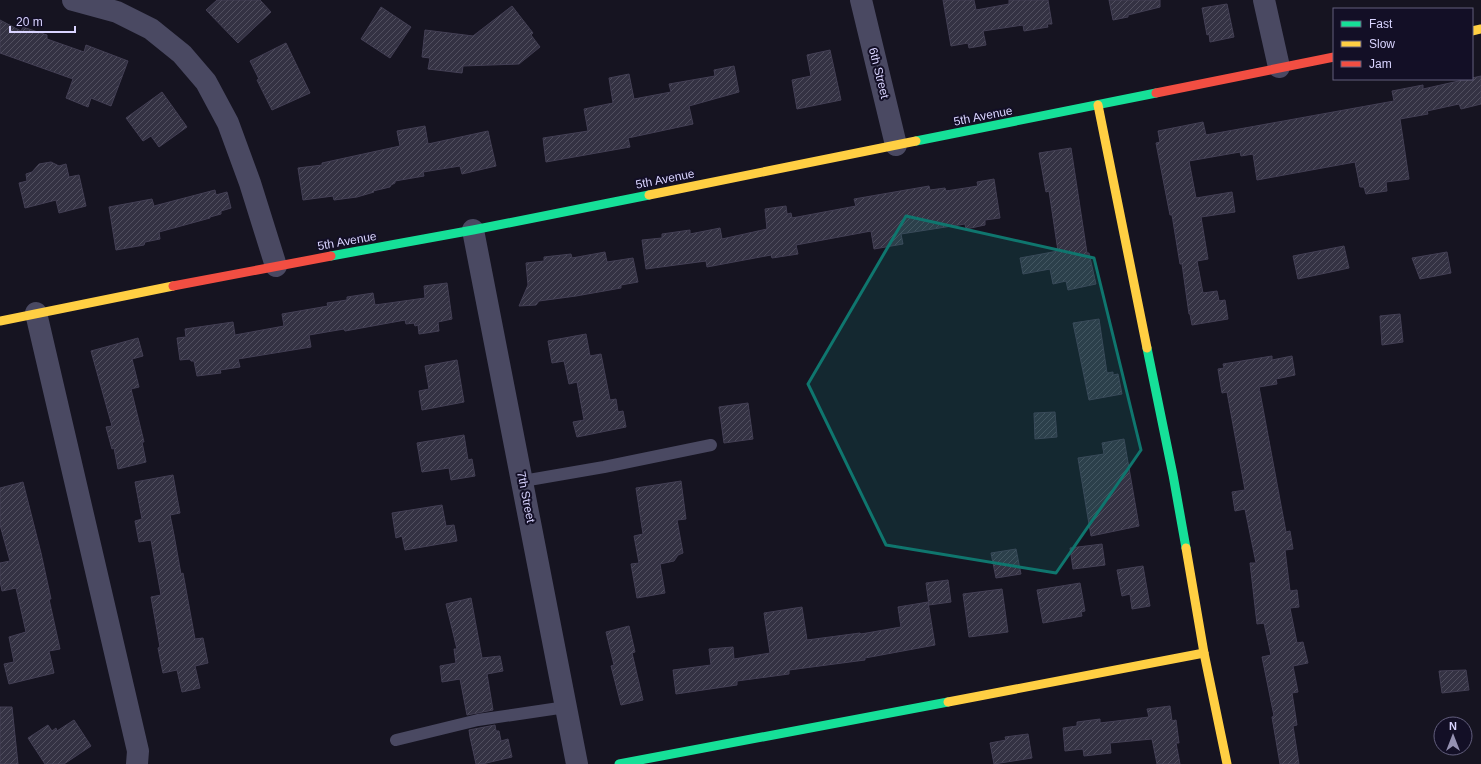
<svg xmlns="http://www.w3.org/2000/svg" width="1481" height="764" font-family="Arial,sans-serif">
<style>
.building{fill:url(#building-hatch);stroke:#433f54}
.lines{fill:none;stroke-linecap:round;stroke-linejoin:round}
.lane{stroke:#4a4962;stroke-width:12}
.street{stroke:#4a4962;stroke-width:22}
.fast{stroke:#16e098;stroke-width:9}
.slow{stroke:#ffcf43;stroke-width:9}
.jam{stroke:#f24e42;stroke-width:9}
.marked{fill:#0f766e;fill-opacity:0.2;stroke:#0f766e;stroke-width:3;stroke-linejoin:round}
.labels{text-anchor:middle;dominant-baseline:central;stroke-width:4;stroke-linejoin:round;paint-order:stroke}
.street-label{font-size:12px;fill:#d9d4ff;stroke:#130f26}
</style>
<defs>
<pattern id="building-hatch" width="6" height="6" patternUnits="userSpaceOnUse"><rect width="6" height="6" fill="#343243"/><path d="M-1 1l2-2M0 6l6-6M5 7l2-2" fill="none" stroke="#514f5f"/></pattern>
</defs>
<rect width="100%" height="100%" fill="#161421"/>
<g class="building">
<polygon points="217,0 260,0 271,12 238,43 206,10"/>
<polygon points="943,0 974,0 976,10 1009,4 1009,0 1048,0 1052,24 1047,24 1048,27 1024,31 1023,25 983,31 986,45 969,48 968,43 951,46"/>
<polygon points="1109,0 1160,0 1160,7 1128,15 1128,17 1113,20"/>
<polygon points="1227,4 1234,37 1210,42 1209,34 1207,35 1202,8"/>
<polygon points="512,6 533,33 531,35 540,47 519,64 463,66 462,73 428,69 430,58 422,57 425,30 473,36"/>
<polygon points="381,7 411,27 390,58 361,39"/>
<polygon points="0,20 21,31 23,27 47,35 47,39 84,52 86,45 128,61 111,106 91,98 88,107 66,98 73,79 0,53"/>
<polygon points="286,43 310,93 272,110 257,80 259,79 250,61"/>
<polygon points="830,50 841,100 797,109 792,80 811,76 807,55"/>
<polygon points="734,66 739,92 689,106 693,124 628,138 630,147 546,162 543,138 588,131 584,109 613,103 609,78 629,74 634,99 671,92 669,84 715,76 714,70"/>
<polygon points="1481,76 1481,104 1461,109 1459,104 1427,111 1428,114 1400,119 1409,179 1386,182 1387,191 1366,194 1364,187 1360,187 1355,162 1257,180 1253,154 1241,156 1240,152 1189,161 1196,198 1232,192 1235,212 1201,217 1208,259 1197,261 1203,293 1217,291 1219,301 1225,300 1228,319 1192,325 1190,314 1189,314 1182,264 1180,264 1172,215 1170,215 1156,143 1160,142 1158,131 1203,122 1206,135 1394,101 1392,91 1423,85 1423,89"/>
<polygon points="162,92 187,127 159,147 151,136 143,141 126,118"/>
<polygon points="425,126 428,144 488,131 496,166 462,174 460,166 423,172 424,176 395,181 395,183 391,185 390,187 373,191 374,192 357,197 334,200 333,196 303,200 298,168 322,165 322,163 400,146 397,131"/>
<polygon points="1071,148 1087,253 1089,253 1096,284 1068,290 1066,281 1053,284 1050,269 1023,274 1020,258 1058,251 1049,191 1046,192 1039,153"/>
<polygon points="51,162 59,166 66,164 69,177 79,175 86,206 59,213 56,200 25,208 19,183 27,181 26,174 32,172 39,164"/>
<polygon points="994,179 1000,218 985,220 985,225 966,229 965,224 901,234 903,244 874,249 871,231 796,245 798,254 772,258 771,255 707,267 706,261 646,269 642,240 662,238 662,234 690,230 690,234 720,228 722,239 767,229 765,209 786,206 787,214 791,213 792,218 856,206 854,199 929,186 930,190 945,188 946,191 978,186 977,182"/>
<polygon points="215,190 216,195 227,192 231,208 221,211 221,214 210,217 210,218 159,232 160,239 145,242 144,245 116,250 109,207 152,199 154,206"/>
<polygon points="1344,246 1349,268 1298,279 1293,256"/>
<polygon points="605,252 607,262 633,258 638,282 621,285 621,288 576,296 539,301 536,305 519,306 528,285 526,263 544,261 544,257 571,254 572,258"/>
<polygon points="1447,252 1451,273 1420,279 1412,258"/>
<polygon points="447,283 452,319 438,322 439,331 419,334 418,325 415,326 414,323 406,324 405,320 345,331 344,329 309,335 311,347 238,359 240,367 220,370 221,373 197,376 194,361 191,361 190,359 180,360 177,338 186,337 185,329 233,322 235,335 284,326 282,314 328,306 327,303 347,300 347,297 373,293 375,305 425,298 424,286"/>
<polygon points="1400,314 1403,342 1382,345 1380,316"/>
<polygon points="1099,319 1107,373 1113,372 1113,375 1118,374 1122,394 1089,400 1073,323"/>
<polygon points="586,334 590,356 601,354 610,400 616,399 618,412 623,411 626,427 577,437 573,422 584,420 577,382 569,384 564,361 552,363 548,341"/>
<polygon points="138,338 143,356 132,359 139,387 131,389 144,442 142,442 146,462 118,469 114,448 112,449 106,427 112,426 91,351"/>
<polygon points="1272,356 1272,360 1292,356 1295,375 1276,379 1277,384 1259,387 1286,532 1290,531 1293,549 1285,550 1290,591 1297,590 1299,607 1290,608 1297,643 1303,642 1308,663 1293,666 1298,692 1292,693 1297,725 1293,726 1299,764 1280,764 1272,717 1274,716 1262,657 1271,655 1264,623 1257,624 1250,563 1256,563 1245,509 1235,511 1232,492 1245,490 1227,392 1222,393 1218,369 1224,368 1223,364"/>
<polygon points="457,360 464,402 422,410 419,391 429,389 425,366"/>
<polygon points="748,403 753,439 724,443 719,407"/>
<polygon points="1055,412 1057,437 1035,439 1034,413"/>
<polygon points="464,435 468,460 472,459 475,476 451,480 449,468 422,472 417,443"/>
<polygon points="1124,439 1139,526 1091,536 1078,458 1104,454 1102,443"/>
<polygon points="173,475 180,513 170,515 174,535 181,574 183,573 195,639 203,638 208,663 195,666 200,688 182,692 177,670 163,673 158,648 160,647 151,597 161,595 151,540 139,542 135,521 142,519 135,482"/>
<polygon points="681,481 686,519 677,520 683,553 678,555 674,561 660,564 665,593 637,598 631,564 639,563 634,536 643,534 636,488"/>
<polygon points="23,482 41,553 51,599 49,599 60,649 49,651 54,673 9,684 4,664 14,662 9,637 26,632 16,588 2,591 0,581 0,563 10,561 0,525 0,488"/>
<polygon points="442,505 446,526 454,525 457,541 405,550 402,536 396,538 392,513"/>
<polygon points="1102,544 1105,565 1073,569 1070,548"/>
<polygon points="1016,549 1021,574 996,578 991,553"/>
<polygon points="1143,566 1150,606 1132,609 1130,594 1122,596 1117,570"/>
<polygon points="948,580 951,602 929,605 926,583"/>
<polygon points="1080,583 1085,611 1081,612 1082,616 1043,623 1037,590"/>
<polygon points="1002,589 1008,632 969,637 963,594"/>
<polygon points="471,598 482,658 500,656 503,671 487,674 493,710 467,715 460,679 442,682 440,666 456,663 454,649 457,649 446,604"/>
<polygon points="928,602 935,645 865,658 865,660 789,670 789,674 737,681 737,685 676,694 673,670 711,665 709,649 733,647 734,659 770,653 764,613 802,607 807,640 860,633 861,634 901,627 898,607"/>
<polygon points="629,626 635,652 632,653 643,700 621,705 611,666 614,665 606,632"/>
<polygon points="1466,670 1469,690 1442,693 1439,671"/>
<polygon points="1170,706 1172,721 1176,720 1179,743 1176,743 1180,764 1157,764 1152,739 1110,743 1111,753 1084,756 1083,749 1065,751 1063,728 1077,726 1077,722 1100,719 1100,723 1149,717 1147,709"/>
<polygon points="0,707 12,707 18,764 0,764"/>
<polygon points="74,720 91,746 64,764 45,764 28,738 48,725 52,731 56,728 57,731"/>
<polygon points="495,725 496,731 499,731 501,741 508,739 512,757 482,764 476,764 470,737 469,730"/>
<polygon points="1028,734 1032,758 994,764 990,743 1006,740 1005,737"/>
</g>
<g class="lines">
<g class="lane">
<polyline points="523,481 604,467 711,445"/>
<polyline points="396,740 478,720 566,707"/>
</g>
<g class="street">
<polyline points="73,0 117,12 151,29 182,54 206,82 228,123 250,183 276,266"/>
<polyline points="861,0 896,145"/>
<polyline points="1264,0 1279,67"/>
<polyline points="473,230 577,764"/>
<polyline points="36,313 138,751 137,764"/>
</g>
<g class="fast">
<polyline points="916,141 1156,93"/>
<polyline points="331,256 473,230 649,195"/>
<polyline points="1147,348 1173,475 1186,548"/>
<polyline points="619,764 948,702"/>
</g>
<g class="slow">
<polyline points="1472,31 1481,29"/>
<polyline points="1098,105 1147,348"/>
<polyline points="649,195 916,141"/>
<polyline points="0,321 173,286"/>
<polyline points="1186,548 1204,653 1227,764"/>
<polyline points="948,702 1204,653"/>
</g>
<g class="jam">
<polyline points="1156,93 1334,57"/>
<polyline points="173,286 331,256"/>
</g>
</g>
<path class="marked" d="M906,216L1094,258L1141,450L1056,573L886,545L808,384Z"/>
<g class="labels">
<g class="street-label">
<text transform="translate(879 73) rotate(76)">6th Street</text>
<text transform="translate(983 116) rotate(-11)">5th Avenue</text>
<text transform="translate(665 179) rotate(-11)">5th Avenue</text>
<text transform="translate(347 241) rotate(-10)">5th Avenue</text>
<text transform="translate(526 497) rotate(79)">7th Street</text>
</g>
</g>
<rect x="1333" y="8" width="140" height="72" fill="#130f26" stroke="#625e7d"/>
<rect x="1341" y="21" width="20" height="6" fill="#16e098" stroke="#625e7d"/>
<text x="1369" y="28" font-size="12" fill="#d9d4ff">Fast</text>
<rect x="1341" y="41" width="20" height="6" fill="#ffcf43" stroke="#625e7d"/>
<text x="1369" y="48" font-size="12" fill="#d9d4ff">Slow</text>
<rect x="1341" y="61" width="20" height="6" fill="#f24e42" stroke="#625e7d"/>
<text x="1369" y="68" font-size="12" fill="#d9d4ff">Jam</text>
<g transform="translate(1453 736)"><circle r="19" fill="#130f26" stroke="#625e7d"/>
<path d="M0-3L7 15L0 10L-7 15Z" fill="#9591b1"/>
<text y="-6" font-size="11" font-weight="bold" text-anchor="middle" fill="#d9d4ff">N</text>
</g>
<path d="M10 26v6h65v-6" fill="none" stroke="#d9d4ff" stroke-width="2"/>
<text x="16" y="26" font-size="12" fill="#d9d4ff" stroke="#130f26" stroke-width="3" paint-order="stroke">20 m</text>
</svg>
